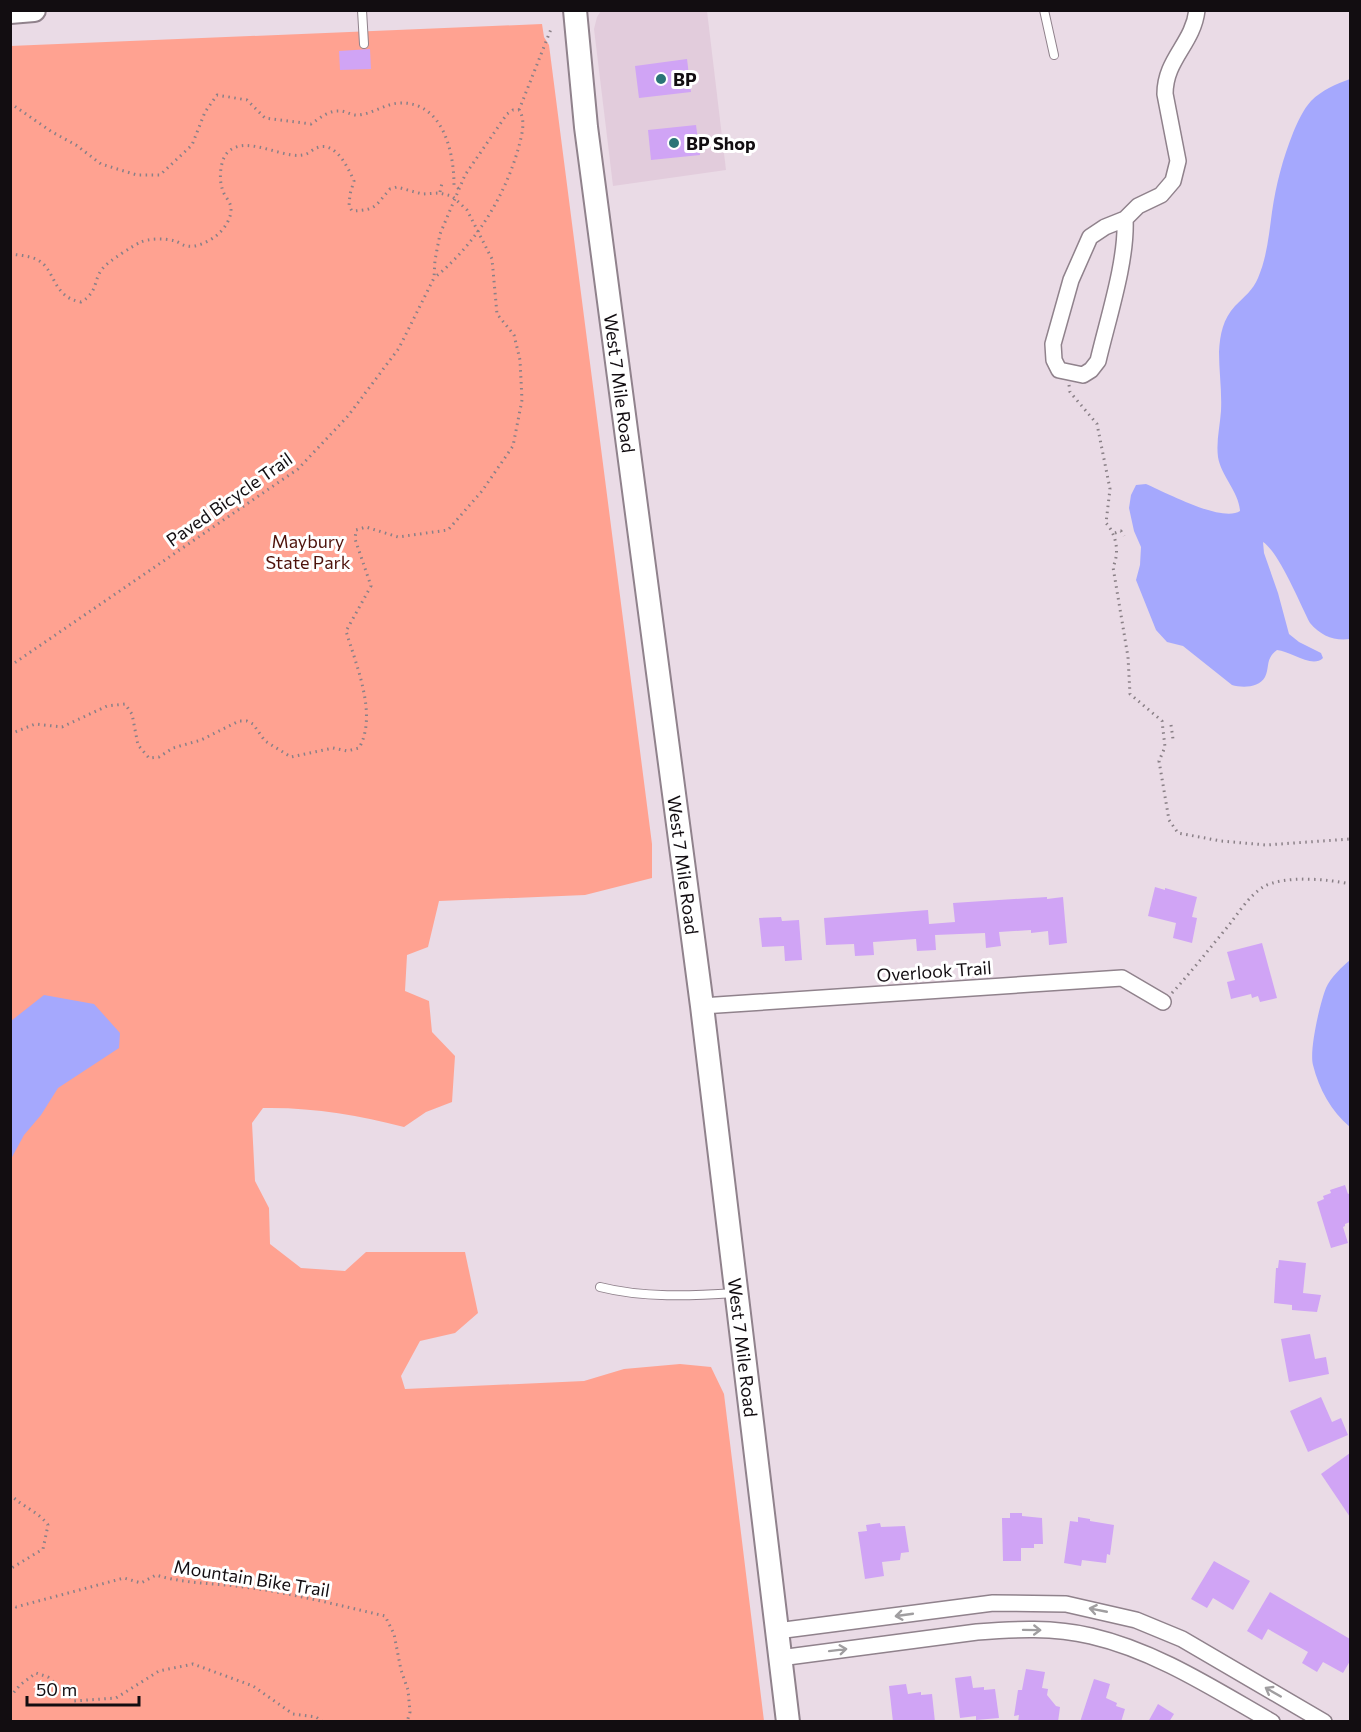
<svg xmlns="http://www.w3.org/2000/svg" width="1361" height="1732" font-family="Commissioner,sans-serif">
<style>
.built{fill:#e2ccdc}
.green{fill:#ffa291}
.water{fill:#a5a8fd}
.building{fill:#d0a4f5}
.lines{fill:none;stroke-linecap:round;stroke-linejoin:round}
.lane-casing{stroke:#90828c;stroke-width:10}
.street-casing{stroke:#90828c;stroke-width:18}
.secondary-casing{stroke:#90828c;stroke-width:26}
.path{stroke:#8a8087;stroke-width:3;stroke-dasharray:1.5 4.5;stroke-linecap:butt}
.lane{stroke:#fff;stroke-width:8}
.street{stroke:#fff;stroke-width:15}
.secondary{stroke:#fff;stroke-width:22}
.oneway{stroke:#a09ea0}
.poi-dot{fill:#2a7477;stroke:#fff;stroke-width:2}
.labels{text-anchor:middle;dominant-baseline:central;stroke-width:6;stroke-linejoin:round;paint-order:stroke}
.poi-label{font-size:18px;font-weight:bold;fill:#120d11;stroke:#fff;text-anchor:start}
.street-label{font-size:18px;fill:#120d11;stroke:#fff}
.park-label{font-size:18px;fill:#4e130b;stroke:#fff}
</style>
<rect width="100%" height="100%" fill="#eadbe6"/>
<polygon class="built" points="601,11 707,11 726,170 613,186 594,29 597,17"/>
<path class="green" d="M542,24L544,37L549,45L652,844V878L585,895L439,901L428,947L407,955L405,991L429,1001L432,1032L455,1056L452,1102L426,1112L404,1127C358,1115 311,1107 263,1108L252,1123L255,1181L269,1208L270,1244L301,1268L345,1271L366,1252H465L478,1313L455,1333L420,1341L401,1376L405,1389L584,1381L624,1369L680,1364L711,1367L724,1394L764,1721H11L10,46Z"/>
<g class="water">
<path d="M1350,79V639C1334,641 1321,636 1310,623C1300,604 1279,552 1263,542L1264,553L1278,593L1289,634L1299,642L1321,653L1323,658C1312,669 1291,651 1277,650C1265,659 1270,667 1265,677C1259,688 1242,688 1232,685L1183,646L1167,642L1156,630L1136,580L1140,565L1141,547L1134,531L1129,508L1131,495L1136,485L1146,484C1165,492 1222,523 1240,511C1239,492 1221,476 1218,457C1216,441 1220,426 1221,411C1222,391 1219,372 1219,352C1220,334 1223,319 1235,306C1244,297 1253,290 1258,278C1267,257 1269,234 1272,212C1276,184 1283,158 1293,133C1298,121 1303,110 1311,101C1322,90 1336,84 1350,79Z"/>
<path d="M1350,960V1127C1331,1111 1319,1089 1313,1065C1309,1050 1320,1003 1326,988C1330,978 1343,966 1350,960Z"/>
<polygon points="44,995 94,1004 120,1033 119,1048 58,1088 41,1115 24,1135 11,1159 11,1021"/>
</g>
<g class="building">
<polygon points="370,49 371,69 340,70 339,51"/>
<polygon points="687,59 691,92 639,98 635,66"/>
<polygon points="696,125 700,155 651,160 648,130"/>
<polygon points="1155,887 1165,890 1165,888 1197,897 1192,917 1197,918 1192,943 1173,938 1176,923 1148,916"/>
<polygon points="1047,897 1047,899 1063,897 1067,943 1049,945 1048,931 1031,933 1031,930 999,932 1001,946 986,948 985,933 935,935 936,950 917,951 916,939 873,942 874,955 855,956 854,944 826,945 824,918 928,910 929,924 955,922 953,903"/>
<polygon points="781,917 782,921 799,920 802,960 785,961 784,946 762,947 759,918"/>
<polygon points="1262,943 1277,998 1260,1002 1258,996 1252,998 1251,994 1231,999 1227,982 1235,980 1227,952"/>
<polygon points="1345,1185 1348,1194 1350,1193 1350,1222 1345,1224 1345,1226 1343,1227 1348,1243 1331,1248 1317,1202 1324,1199 1323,1196 1331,1193 1330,1190"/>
<polygon points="1279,1260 1306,1263 1303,1293 1321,1295 1317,1312 1292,1310 1292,1305 1274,1303 1276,1268 1278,1268"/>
<polygon points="1310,1334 1315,1359 1326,1357 1329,1374 1289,1382 1281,1339"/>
<polygon points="1321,1397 1332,1422 1341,1418 1348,1435 1308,1452 1290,1411"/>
<polygon points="1350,1453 1350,1517 1321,1474"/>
<polygon points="1010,1513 1022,1513 1022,1516 1042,1518 1043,1544 1034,1544 1034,1548 1021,1548 1021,1561 1003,1561 1002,1518 1010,1518"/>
<polygon points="1078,1517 1090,1519 1090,1521 1114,1525 1110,1555 1107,1554 1106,1563 1082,1560 1081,1566 1064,1563 1070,1521 1078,1522"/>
<polygon points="880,1523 881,1527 905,1526 909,1552 901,1553 900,1560 882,1562 884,1576 865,1579 858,1532 867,1531 866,1525"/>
<polygon points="1214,1561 1250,1581 1233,1610 1213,1598 1207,1608 1191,1599"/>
<polygon points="1270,1592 1350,1639 1350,1661 1343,1673 1323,1662 1317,1672 1302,1663 1308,1652 1268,1629 1262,1640 1247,1631"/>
<polygon points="1026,1669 1045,1672 1042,1688 1048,1689 1047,1695 1056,1706 1060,1707 1058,1722 1018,1722 1019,1715 1014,1716 1018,1690 1022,1690"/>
<polygon points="971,1676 973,1688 984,1687 984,1690 995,1689 999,1718 976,1720 976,1716 960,1718 955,1678"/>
<polygon points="1094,1679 1110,1684 1106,1698 1117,1703 1116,1706 1125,1709 1121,1722 1080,1722"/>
<polygon points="906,1684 908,1694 921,1692 921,1695 932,1694 935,1722 893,1722 889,1686"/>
<polygon points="1158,1704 1174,1714 1169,1722 1148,1722"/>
</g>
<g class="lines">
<defs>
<g id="lane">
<polyline points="362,10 364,44"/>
<polyline points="1044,10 1054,55"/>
<path d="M600,1287C643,1298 691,1296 735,1293"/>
</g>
<g id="street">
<path d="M1125,219C1127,261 1108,318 1098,361L1091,370L1083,375L1059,370L1054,360L1053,344L1071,280L1090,237L1105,227L1125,219L1138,206L1161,195L1173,181L1178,161L1165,94C1165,59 1193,44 1197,10"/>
<polyline points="702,1006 1122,978 1163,1002"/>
<polyline points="777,1631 993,1603 1066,1604 1136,1620 1182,1639 1324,1722"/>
<path d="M780,1658L977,1632C1014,1629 1054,1627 1091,1636C1156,1651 1214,1689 1272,1722"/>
</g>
<g id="secondary">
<path id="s1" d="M575,10L586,127L702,1006L788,1722"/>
<polyline points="10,12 34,10"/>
</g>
</defs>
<use href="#lane" class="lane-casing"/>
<use href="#street" class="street-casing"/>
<use href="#secondary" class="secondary-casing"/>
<g class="path">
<path d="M10,103L52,132L76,145L101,164L137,175H160L192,145L205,112L217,95L247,100L265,118L311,124C320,118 329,110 340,111C346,111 352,116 358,115C372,114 385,104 399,103C442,101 454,150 454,185L459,189"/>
<polyline points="519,110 551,29"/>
<polyline points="440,192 442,183"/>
<path d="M10,254C19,255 30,256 38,260C56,270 52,297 81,302C100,291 92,278 105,266C108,262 134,245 139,243C148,238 165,238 175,241C179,242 183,246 187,246C197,248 209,241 216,236C225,229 234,215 230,204C228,199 223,194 222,188C219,179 220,161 227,153C247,131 291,166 310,152C332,134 347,165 354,181L350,194L349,206L352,211C377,210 375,206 390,189L397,187L422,194L439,193L452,196L467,210L492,259L497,314L514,335L520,360L522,400L513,446L482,491L448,530L398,537L366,527L356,530L355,539L371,586L346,631C356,665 378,715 359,748L347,751L333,748L291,757L265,741L253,724L247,721H239L201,740L173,748L159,757L149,758L138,745L132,714L125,704L107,706L62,727L35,724L10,734"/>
<path d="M1069,385L1070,392L1097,424L1110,489L1106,523C1116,534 1120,552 1113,567L1128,657L1130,694L1162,721L1165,747L1159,761L1169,820L1178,833L1221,841L1266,845L1350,839"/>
<polyline points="1115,533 1121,531 1124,536"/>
<path d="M10,666L298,469L348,416L399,348L434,278L435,260L440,234L465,175L507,114L513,110H519C526,120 522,134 519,146C505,197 475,245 434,278"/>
<polyline points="1171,725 1173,739"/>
<path d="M1172,993C1192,971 1210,948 1229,925C1239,912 1249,896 1263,887C1284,875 1328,879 1350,884"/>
<path d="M10,1494C22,1507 38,1511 48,1525L43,1549L10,1569"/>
<path d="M10,1604L16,1607L124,1578L141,1583L156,1575C185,1584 214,1583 244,1587C291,1593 338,1605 385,1616L394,1634L401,1670L408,1690L410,1712L407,1722"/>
<polyline points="10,1697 20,1685 36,1673 48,1677 74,1701 116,1698 159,1671 193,1664 253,1686 293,1714 316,1717 323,1722"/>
</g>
<use href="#lane" class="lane"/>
<use href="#street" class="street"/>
<use href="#secondary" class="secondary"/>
</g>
<defs><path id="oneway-shaft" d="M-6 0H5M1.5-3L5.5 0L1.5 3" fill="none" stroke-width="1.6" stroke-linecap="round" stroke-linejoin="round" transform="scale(1.5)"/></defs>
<g class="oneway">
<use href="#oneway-shaft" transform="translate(1098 1610) rotate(-169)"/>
<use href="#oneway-shaft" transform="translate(904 1615) rotate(172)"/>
<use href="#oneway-shaft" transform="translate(1032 1630) rotate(1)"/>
<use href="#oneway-shaft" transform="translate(838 1650) rotate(-7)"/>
<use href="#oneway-shaft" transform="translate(1273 1692) rotate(-150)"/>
</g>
<g class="poi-dot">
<circle cx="661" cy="79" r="6"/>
<circle cx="674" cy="143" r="6"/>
</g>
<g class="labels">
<g class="poi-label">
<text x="673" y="79">BP</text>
<text x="686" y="143">BP Shop</text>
</g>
<g class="street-label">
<text stroke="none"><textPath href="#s1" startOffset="376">West 7 Mile Road</textPath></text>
<text transform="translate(229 499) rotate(-35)">Paved Bicycle Trail</text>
<text stroke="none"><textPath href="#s1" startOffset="862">West 7 Mile Road</textPath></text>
<text transform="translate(934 971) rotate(-4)">Overlook Trail</text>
<text stroke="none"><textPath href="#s1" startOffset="1348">West 7 Mile Road</textPath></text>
<text transform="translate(252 1578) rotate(9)">Mountain Bike Trail</text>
</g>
<g class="park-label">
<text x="308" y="541">Maybury<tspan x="308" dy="21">State Park</tspan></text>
</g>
</g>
<rect width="1361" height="1732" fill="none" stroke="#120d11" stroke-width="24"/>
<path d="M27 1696v9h112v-9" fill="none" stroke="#120d11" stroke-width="3"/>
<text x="36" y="1696" font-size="18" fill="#120d11" stroke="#ffffff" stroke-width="4.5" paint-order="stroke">50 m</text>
</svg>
